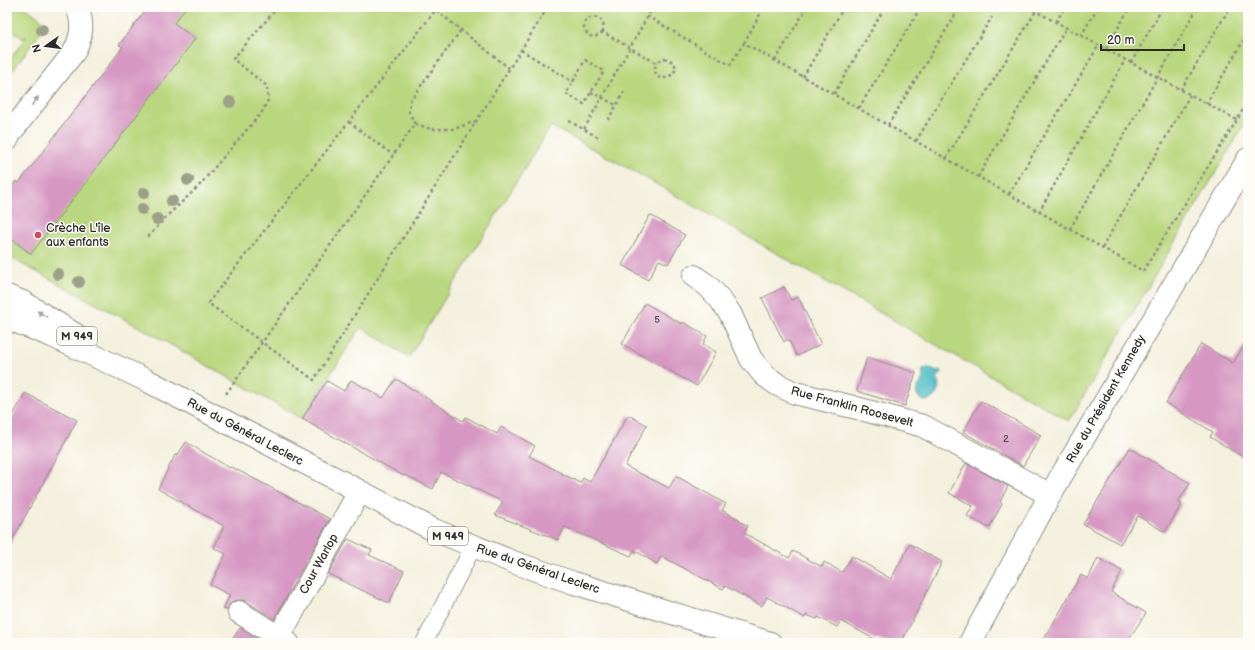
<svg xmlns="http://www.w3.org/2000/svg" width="1255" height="650" font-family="'Balsamiq Sans',sans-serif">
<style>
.green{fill:#b9d77e;stroke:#728154}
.water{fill:#50bec6;stroke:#3e7478}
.building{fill:#d698c3}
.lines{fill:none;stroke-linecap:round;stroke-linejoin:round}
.lane-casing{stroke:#908e84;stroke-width:18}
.street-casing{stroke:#908e84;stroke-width:24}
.primary-casing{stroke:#908e84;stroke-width:24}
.path{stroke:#908e84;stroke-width:2.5;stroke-dasharray:3 3;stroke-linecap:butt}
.lane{stroke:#fff;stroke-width:16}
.street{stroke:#fff;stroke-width:22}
.primary{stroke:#fff;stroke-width:22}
.tree{fill:#9da089}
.oneway{fill:#a0a0a0}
.poi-dot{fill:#d1495b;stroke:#fdfcf7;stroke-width:1.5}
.labels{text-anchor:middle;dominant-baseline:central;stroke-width:3;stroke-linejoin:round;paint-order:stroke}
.number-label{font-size:10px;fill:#564651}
.shield{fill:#fdfcf7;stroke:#6a6a68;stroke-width:1}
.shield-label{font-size:11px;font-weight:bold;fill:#2b2b2b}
.poi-label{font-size:12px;fill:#2b2b2b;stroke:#fdfcf7;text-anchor:start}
.street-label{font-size:12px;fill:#2b2b2b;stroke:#fdfcf7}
</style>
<rect width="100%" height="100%" fill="#fdfcf7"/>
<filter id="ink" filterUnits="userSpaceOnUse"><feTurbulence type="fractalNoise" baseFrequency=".025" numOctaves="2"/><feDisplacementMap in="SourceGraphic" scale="8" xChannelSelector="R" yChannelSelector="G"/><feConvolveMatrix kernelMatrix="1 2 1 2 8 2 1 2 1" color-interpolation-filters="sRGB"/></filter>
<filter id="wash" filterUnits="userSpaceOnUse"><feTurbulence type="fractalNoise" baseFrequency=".012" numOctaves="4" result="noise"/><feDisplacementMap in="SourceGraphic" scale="16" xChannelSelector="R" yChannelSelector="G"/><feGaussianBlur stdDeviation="0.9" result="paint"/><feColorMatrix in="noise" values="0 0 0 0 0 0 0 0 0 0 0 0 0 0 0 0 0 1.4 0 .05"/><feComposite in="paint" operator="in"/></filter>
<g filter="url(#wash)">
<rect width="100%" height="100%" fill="#f4f0de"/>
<g class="green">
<polygon points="7,7 25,7 47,24 7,78 7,63 26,37 25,36 23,39 7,26"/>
<polygon points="186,7 1248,7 1248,118 1069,421 635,172 551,126 409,357 361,327 302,419 150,333 7,256 7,236 33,256 34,255 32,253 42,239 193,40 196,41 197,40 174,23"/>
</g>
<path class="water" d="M927,368H931L936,372L941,370V374L937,376C941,387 938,400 924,401L919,398C913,389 919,388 922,380C924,377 922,374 923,370Z"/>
<g id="blocks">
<g class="building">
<polygon points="148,7 186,7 174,23 195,39 31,254 7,236 7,193 16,181 19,183 123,47 119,45"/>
<polygon points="650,215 685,235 668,264 659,260 648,280 622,265"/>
<polygon points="784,287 791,300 798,297 821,344 797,356 788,339 784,342 762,298"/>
<polygon points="645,303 682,324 683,322 707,336 703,344 716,352 697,386 622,344"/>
<polygon points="1248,339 1248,460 1210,437 1213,432 1166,403 1201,344 1233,363"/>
<polygon points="867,357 916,373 905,406 857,391"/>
<polygon points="396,379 463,421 466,417 497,434 501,427 535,446 529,456 580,483 583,478 590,482 628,415 647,425 625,466 669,488 676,476 726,504 722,510 740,520 739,521 748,526 744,533 789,558 793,551 822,567 824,562 842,572 852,556 891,579 910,544 942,562 901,643 889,643 874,639 841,621 837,627 818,617 817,619 806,615 805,618 767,597 762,606 725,586 723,589 661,556 657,564 634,550 631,556 565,527 558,540 495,515 503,502 441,472 433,489 405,475 404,476 302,419 327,381 344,391 351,380 383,398"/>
<polygon points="25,393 77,420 7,550 7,427"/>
<polygon points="981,401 1041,435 1023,466 963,432"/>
<polygon points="186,442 230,468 231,467 245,474 330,519 274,619 246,601 240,600 233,601 229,605 227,610 223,609 230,595 210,585 226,554 214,548 224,526 158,489 175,455 177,456"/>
<polygon points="1130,448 1190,483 1178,502 1182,504 1165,532 1138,516 1120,544 1083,524"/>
<polygon points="966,463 1008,486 1000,502 1002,504 989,528 967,516 973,506 949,493"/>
<polygon points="348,539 372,550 369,555 404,571 389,603 328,574"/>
<polygon points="1098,558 1122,571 1111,592 1146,613 1126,643 1042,643 1081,575 1088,579"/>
<polygon points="240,628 260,640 258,643 230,643"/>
</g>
</g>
</g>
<g filter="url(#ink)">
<use href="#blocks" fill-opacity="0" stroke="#908e84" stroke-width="1"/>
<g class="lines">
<defs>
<polyline id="lane" points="424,643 473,547"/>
<g id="street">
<path d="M7,140L11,132L74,52C82,36 84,24 77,7"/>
<polyline points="694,276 708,286 719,298 730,313 751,359 764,375 778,385 795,393 853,407 923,426 1050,495"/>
<polyline points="239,612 288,643"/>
<polyline points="279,637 359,492"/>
<polyline points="970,643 1050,495 1248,159"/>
</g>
<g id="primary">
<polyline points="7,296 23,302 76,335"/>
<polyline points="7,318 52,336 146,380 434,530 513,562 574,583 770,643"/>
</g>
</defs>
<use href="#lane" class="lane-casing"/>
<use href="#street" class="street-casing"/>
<use href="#primary" class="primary-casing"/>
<g class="path">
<polyline points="432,7 509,68"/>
<polyline points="438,7 208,303 314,380 548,7"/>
<polyline points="1028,7 1237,120 1248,101"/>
<polyline points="647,16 730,65 744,43 1143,271 1237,120"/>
<polyline points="1056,22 1065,7"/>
<path d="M603,32L595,37L589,36L585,31C584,28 584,26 584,24C587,14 607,14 603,32L656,63C648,95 697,68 664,58L656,63"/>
<polyline points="1081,36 1098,7"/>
<polyline points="744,43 764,7"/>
<polyline points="1106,49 1130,7"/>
<polyline points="521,50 573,82"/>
<polygon points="585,60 604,71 584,104 566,94"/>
<polyline points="775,61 807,7"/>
<polyline points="1131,63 1163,7"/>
<polyline points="803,77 844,7"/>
<polyline points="1181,90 1230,7"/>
<polyline points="591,92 616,105"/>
<polyline points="834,94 885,7"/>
<polyline points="1206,104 1248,33"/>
<polyline points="859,108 921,7"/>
<polyline points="608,120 624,92"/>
<polyline points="569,121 598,137"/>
<polyline points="349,122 393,155"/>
<polyline points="415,124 409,112 410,101 461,30"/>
<polyline points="888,125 960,7"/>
<polyline points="584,129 653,7"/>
<polyline points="916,141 992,17"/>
<polyline points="946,158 1036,11"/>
<polyline points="978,177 1066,28"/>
<polyline points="1009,194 1099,45"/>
<polyline points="1039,212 1125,60"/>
<polyline points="1070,229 1198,7"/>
<polyline points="148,237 168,215 198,187 262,112 268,100 267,86 233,59 278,7"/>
<polyline points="1102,248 1190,95"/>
<polyline points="226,394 415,124 431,129 454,129 476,121"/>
</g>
<use href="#lane" class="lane"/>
<use href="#street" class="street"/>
<use href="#primary" class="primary"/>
</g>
<g class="tree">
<circle cx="42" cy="30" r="6"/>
<circle cx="230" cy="102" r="6"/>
<circle cx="188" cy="180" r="6"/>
<circle cx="144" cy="193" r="6"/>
<circle cx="172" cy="201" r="6"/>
<circle cx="142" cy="209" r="6"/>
<circle cx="157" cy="219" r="6"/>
<circle cx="58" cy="274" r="6"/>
<circle cx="79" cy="282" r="6"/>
</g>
<defs><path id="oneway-solid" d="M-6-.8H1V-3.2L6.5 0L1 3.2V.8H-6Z"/></defs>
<g class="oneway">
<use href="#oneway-solid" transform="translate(35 101) rotate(-52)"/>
<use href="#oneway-solid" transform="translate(42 314) rotate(-148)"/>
</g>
</g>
<circle class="poi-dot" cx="38" cy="235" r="4"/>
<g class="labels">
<g class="number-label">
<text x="657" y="320">5</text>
<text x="1006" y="439">2</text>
</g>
<g class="shield">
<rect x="57" y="327" width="40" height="18" rx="3"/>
<rect x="428" y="527" width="40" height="18" rx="3"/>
</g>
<g class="shield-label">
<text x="77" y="336">M 949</text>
<text x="448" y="536">M 949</text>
</g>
<g class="poi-label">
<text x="46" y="228">Crèche L'île<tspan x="46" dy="14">aux enfants</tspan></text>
</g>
<g class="street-label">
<text transform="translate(1106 399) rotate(-60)">Rue du Président Kennedy</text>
<text transform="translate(852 407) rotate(15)">Rue Franklin Roosevelt</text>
<text transform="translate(245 432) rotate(28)">Rue du Général Leclerc</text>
<text transform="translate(319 564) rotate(-61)">Cour Warlop</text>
<text transform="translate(538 569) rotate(19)">Rue du Général Leclerc</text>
</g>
</g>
<rect width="1255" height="650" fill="none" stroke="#fdfcf7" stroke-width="24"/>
<g transform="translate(46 46) rotate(256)" stroke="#fdfcf7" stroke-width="3" paint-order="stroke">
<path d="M0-3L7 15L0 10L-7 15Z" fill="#2b2b2b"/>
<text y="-6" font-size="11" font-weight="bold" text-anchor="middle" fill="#2b2b2b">N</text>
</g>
<path d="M1101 44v6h83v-6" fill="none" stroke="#2b2b2b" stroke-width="2"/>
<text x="1107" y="44" font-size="12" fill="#2b2b2b" stroke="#fdfcf7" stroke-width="3" paint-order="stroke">20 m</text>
</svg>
